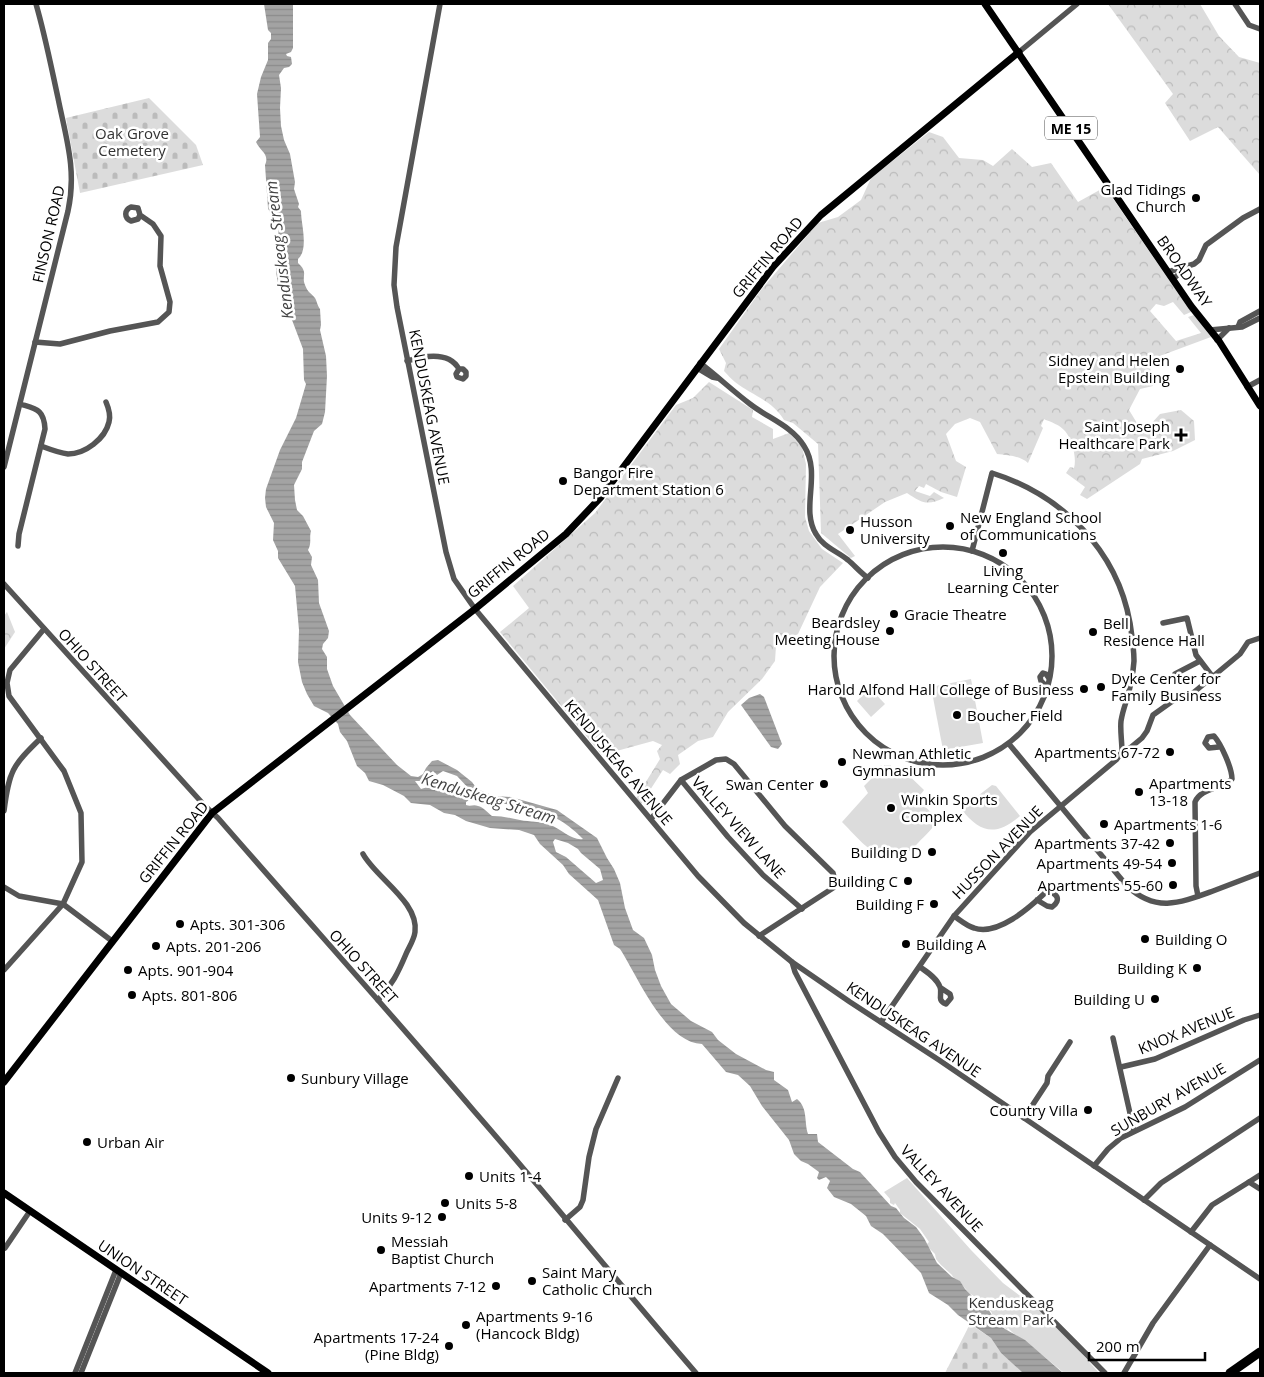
<svg xmlns="http://www.w3.org/2000/svg" width="1264" height="1377" font-family="'Open Sans',sans-serif">
<style>
.forest{fill:url(#forest-crowns)}
.cemetery{fill:url(#cemetery-stones)}
.park{fill:#dcdcdc}
.water{fill:url(#water-rules);fill-rule:evenodd}
.lines{fill:none;stroke-linecap:round;stroke-linejoin:round}
.minor{stroke:#555;stroke-width:5.5}
.major{stroke:#000;stroke-width:7}
.highway{stroke:#000;stroke-width:9}
.poi-dot{fill:#000;stroke:#fff;stroke-width:2}
.labels{text-anchor:middle;dominant-baseline:central;stroke-width:5;stroke-linejoin:round;paint-order:stroke}
.shield{fill:#fff;stroke:#4c4c4c;stroke-width:1}
.shield-label{font-size:14px;font-weight:bold;fill:#000}
.park-label{font-size:15px;fill:#333;stroke:#fff}
.poi-label{font-size:15px;fill:#000;stroke:#fff;text-anchor:start}
.street-label{font-size:15px;fill:#000;stroke:#fff}
.water-label{font-size:16px;font-style:italic;fill:#444;stroke:#fff}
</style>
<defs>
<pattern id="forest-crowns" width="20" height="18" patternUnits="userSpaceOnUse" patternTransform="scale(1.25)"><rect width="20" height="18" fill="#dcdcdc"/><path d="M2 6a3 3 0 1 1 6 0M12 15a3 3 0 1 1 6 0" fill="none" stroke="#bbb"/></pattern>
<pattern id="cemetery-stones" width="16" height="16" patternUnits="userSpaceOnUse" patternTransform="scale(1.25)"><rect width="16" height="16" fill="#dcdcdc"/><path d="M2 7V4a2 2 0 0 1 4 0v3zM10 15v-3a2 2 0 0 1 4 0v3z" fill="#bbb"/></pattern>
<pattern id="water-rules" width="6" height="5" patternUnits="userSpaceOnUse" patternTransform="scale(1.25)"><rect width="6" height="5" fill="#a3a3a3"/><path d="M0 2.5h6" fill="none" stroke="#8b8b8b"/></pattern>
</defs>
<rect width="100%" height="100%" fill="#fff"/>
<g class="forest">
<polygon points="1108,4 1200,4 1219,36 1239,57 1260,63 1260,175 1218,127 1190,141 1165,103 1173,94"/>
<path d="M929,132L943,137L959,158L983,160L993,166L1012,149L1032,167L1051,163L1078,202L1105,187L1191,312L1184,315L1173,302L1164,306L1156,304L1150,311L1176,341L1201,333L1188,317L1194,315L1211,337L1149,360L1153,386L1140,389L1129,410L1140,428L1150,425L1160,414L1181,410L1194,421L1195,440L1173,451L1142,459L1140,464L1087,499L1080,495L1085,487L1066,473L1070,467L1074,468C1077,458 1072,439 1065,431C1060,425 1051,422 1044,419L1041,426L1043,428L1028,463C1020,456 1008,455 997,454L980,422L970,418L955,424L946,434L956,461L966,467L957,497L941,492L926,484L924,488L919,486L915,491L930,496L934,492L944,498C927,506 922,503 907,493L885,502L838,534L855,556L851,558L821,533L818,444L793,423L784,420C772,400 753,396 735,382C731,379 728,375 724,371L726,363L719,349L761,290L818,223L838,217L861,200L871,178Z"/>
<polygon points="709,382 753,410 752,417 773,429 773,439 789,433 802,447 806,464 805,517 809,531 822,549 843,563 820,587 798,634 776,646 775,661 762,679 728,712 713,737 698,741 678,755 680,764 670,774 663,770 641,804 636,798 660,759 657,751 662,745 653,741 602,755 500,632 529,608 513,586 595,513 676,405 693,398"/>
<polygon points="7,612 15,632 4,649 4,616"/>
</g>
<g class="cemetery">
<polygon points="149,98 196,145 203,165 80,193 66,118"/>
<polygon points="970,1324 991,1338 1001,1353 1024,1373 945,1373"/>
</g>
<g class="park">
<polygon points="971,679 983,743 943,750 931,687"/>
<polygon points="870,688 885,704 871,717 857,701"/>
<path d="M881,765L884,768V765H891V767L896,769L899,766L924,790L917,799L937,818C935,828 925,835 918,843C887,877 865,845 842,822L868,793L864,786L879,771L878,769Z"/>
<path d="M992,785L996,786L1020,816C996,836 981,834 961,809Z"/>
<polygon points="907,1178 971,1250 1003,1283 1040,1311 1061,1330 1099,1373 1064,1373 1024,1340 1015,1335 1008,1328 1007,1329 1008,1331 1001,1324 998,1324 994,1317 991,1316 992,1313 985,1303 969,1293 959,1281 953,1277 952,1275 941,1265 936,1259 935,1254 928,1247 927,1244 929,1242 920,1229 900,1213 900,1210 895,1203 894,1205 890,1203 890,1199 884,1192"/>
</g>
<g class="water">
<path d="M264,4L293,5V48L291,52L286,54L287,56L291,57L292,64L289,67L284,68L279,75L281,88L280,108L281,126L284,140L290,154L295,182L294,189L299,204L298,207L301,211C301,224 309,249 298,259V263C309,273 301,275 305,285C308,293 310,292 315,298C317,301 317,305 320,309L321,325L320,330L326,356L327,376L325,412L322,424L314,431L302,462V469L294,485L295,500L297,510L303,516L311,531C309,538 312,543 308,550L312,557L311,565L318,580L319,603L329,631L328,638L323,644L322,649L327,657V669L333,686L350,715L397,765L411,776L418,777L423,774L426,768L432,761L438,760L457,770L472,782L477,789L494,796L511,797L557,810L597,838L607,858L614,869L620,883L625,908L633,930L644,938L652,955L655,970L661,986L671,1004L691,1021L712,1032L718,1040L736,1054L766,1070L774,1072V1080L788,1090L792,1102L797,1099C808,1108 804,1121 808,1134H817L818,1142L853,1169L860,1172L891,1206L896,1208L904,1218L916,1227L924,1238L937,1263L952,1277L960,1281L965,1289L973,1297L985,1304L995,1320L1005,1329L1025,1340L1063,1373L1022,1372L1001,1353L991,1338L958,1315L948,1305L929,1293L921,1273L883,1234L871,1226L866,1216L851,1204L834,1197L827,1188L830,1181L826,1177L819,1180L817,1178L819,1172L808,1164L801,1161L794,1154L789,1140L762,1106L750,1086L738,1075L726,1072L702,1044C665,1043 637,975 620,949L614,945L598,900L569,874L563,865L540,844L534,835L519,830L490,828L466,821L455,815L444,813L430,805L411,803L404,796L383,785L369,781L365,773L357,766L347,741L340,732L338,724L328,713L314,706L307,694L302,682L298,662L299,630L295,586L278,558V551L273,540L274,523L266,507L265,498L266,489L280,450L296,418L306,384L304,380L303,349L278,283L276,272L279,223L272,218L268,208L265,165C270,154 260,151 256,142L260,137L257,94L261,77L268,60V43L271,39V33L268,30ZM433,771L437,775L443,771L457,776L471,791C460,802 452,794 441,789C435,786 427,787 421,789L415,781H421ZM474,797C481,797 487,800 494,802C505,805 516,803 525,812C546,808 569,824 583,839C573,841 560,829 551,825C540,821 530,822 520,820C510,818 502,816 492,816C488,813 483,807 478,806C473,804 471,807 466,805V802ZM555,839L568,843L578,849L581,853L600,869L603,880L596,883L566,857L556,852L553,842Z"/>
<polygon points="760,694 764,697 782,744 778,749 771,747 741,705 749,698"/>
</g>
<g class="lines">
<g class="minor">
<polyline points="440,4 396,247 394,285 397,307 446,552 454,579 475,609 698,876 744,923 792,962 850,1002 939,1060 1260,1279"/>
<polyline points="1235,4 1249,25 1260,29"/>
<polyline points="1019,52 1077,4"/>
<polyline points="1168,272 1194,264 1199,260 1206,245 1243,218 1260,209"/>
<polyline points="1173,279 1186,268"/>
<polyline points="1238,327 1240,322 1260,311"/>
<polyline points="1210,330 1242,327 1260,318"/>
<polyline points="1217,340 1229,328"/>
<path d="M35,342L60,344L110,331L158,322L169,312L170,302L160,266L161,236L153,224L140,215L138,208L131,207C124,210 124,218 131,221L138,219L140,215"/>
<path d="M407,361C423,356 449,351 459,369L456,374L457,377L463,379L466,376V372L463,369H459"/>
<path d="M700,363C717,376 733,391 750,404C768,418 792,426 804,446C822,474 800,508 816,534C823,547 837,551 848,560C855,566 861,573 868,578"/>
<polyline points="697,368 712,377 717,378"/>
<polyline points="1247,387 1260,380"/>
<path d="M41,446C49,449 59,453 68,454C85,454 105,439 109,422C111,415 109,409 106,402"/>
<path d="M4,467L68,211C77,170 66,138 58,98C51,66 45,35 36,4"/>
<path d="M18,546L19,534L45,429C44,409 36,409 20,404"/>
<circle cx="943" cy="656" r="109"/>
<path d="M972,551L992,473C1062,495 1117,550 1130,623C1132,636 1134,648 1134,661C1133,675 1130,689 1126,702C1124,708 1122,715 1121,721C1120,731 1122,741 1122,752"/>
<path d="M4,584L205,806L218,818C303,916 390,1012 474,1111C549,1197 621,1286 696,1373"/>
<polyline points="1163,623 1187,618 1196,655 1212,676"/>
<polyline points="1175,674 1200,661"/>
<polyline points="1046,686 1041,681 1040,677 1043,673 1046,674 1049,678"/>
<path d="M1009,744L1127,886C1156,913 1180,903 1213,891C1229,885 1244,879 1260,873"/>
<polyline points="681,780 728,837 763,875 802,909"/>
<path d="M4,811C9,771 12,766 41,738"/>
<polyline points="651,819 681,780 716,760 726,759 734,764 785,826 833,873 835,881 833,888 759,936"/>
<path d="M363,854C376,878 419,902 415,932C414,940 409,947 406,954C398,973 392,985 378,1000"/>
<polyline points="4,887 19,896 63,904 112,941"/>
<path d="M1198,896L1196,886L1195,802C1201,788 1221,789 1232,779C1232,768 1221,744 1214,736L1208,737L1205,743L1209,748L1219,747"/>
<path d="M954,916C960,920 967,926 974,928C998,936 1029,908 1045,893C1057,891 1062,900 1052,907L1047,906L1037,900"/>
<polyline points="792,962 795,972 879,1132 895,1157 916,1182 1105,1373"/>
<path d="M920,967C927,972 937,978 940,987C943,994 936,1000 946,1004L951,998L950,994L941,988"/>
<polyline points="4,970 63,904 82,862 81,813 64,771 9,696 7,683 10,670 44,629"/>
<polyline points="881,1022 954,916 1030,832 1116,760 1122,752 1130,748 1142,738 1147,731 1153,715 1174,700 1193,693 1240,654 1248,642 1260,638"/>
<polyline points="1113,1038 1134,1131"/>
<polyline points="1121,1067 1155,1059 1244,1020 1260,1015"/>
<polyline points="1024,1118 1047,1083 1048,1076 1070,1042"/>
<polyline points="1094,1166 1108,1149 1121,1138 1185,1107 1260,1060"/>
<polyline points="1260,1175 1249,1182 1260,1189"/>
<polyline points="1144,1200 1161,1183 1260,1118"/>
<polyline points="565,1220 580,1207 583,1200 589,1157 596,1129 618,1078"/>
<polyline points="1191,1232 1212,1205 1249,1182"/>
<polyline points="5,1248 30,1211"/>
<polyline points="75,1373 116,1270"/>
<polyline points="81,1373 121,1273"/>
<polyline points="1124,1373 1153,1323 1210,1245"/>
</g>
<g class="major">
<polyline points="985,4 1191,306 1219,341 1260,406"/>
<polyline points="4,1082 212,813 475,609 566,534 601,497 773,267 821,215 1019,52"/>
<polyline points="4,1193 268,1373"/>
</g>
<polyline class="highway" points="1230,1373 1260,1352"/>
</g>
<g class="poi-dot">
<circle cx="1196" cy="198" r="5"/>
<circle cx="1180" cy="369" r="5"/>
<path d="M1178.5 427.5h5v5h5v5h-5v5h-5v-5h-5v-5h5z"/>
<circle cx="563" cy="481" r="5"/>
<circle cx="950" cy="526" r="5"/>
<circle cx="850" cy="530" r="5"/>
<circle cx="1003" cy="553" r="5"/>
<circle cx="894" cy="614" r="5"/>
<circle cx="890" cy="631" r="5"/>
<circle cx="1093" cy="632" r="5"/>
<circle cx="1101" cy="687" r="5"/>
<circle cx="1084" cy="689" r="5"/>
<circle cx="957" cy="715" r="5"/>
<circle cx="1170" cy="752" r="5"/>
<circle cx="842" cy="762" r="5"/>
<circle cx="824" cy="784" r="5"/>
<circle cx="1139" cy="792" r="5"/>
<circle cx="891" cy="808" r="5"/>
<circle cx="1104" cy="824" r="5"/>
<circle cx="1170" cy="843" r="5"/>
<circle cx="932" cy="852" r="5"/>
<circle cx="1172" cy="863" r="5"/>
<circle cx="908" cy="881" r="5"/>
<circle cx="1173" cy="885" r="5"/>
<circle cx="934" cy="904" r="5"/>
<circle cx="180" cy="924" r="5"/>
<circle cx="1145" cy="939" r="5"/>
<circle cx="906" cy="944" r="5"/>
<circle cx="156" cy="946" r="5"/>
<circle cx="1197" cy="968" r="5"/>
<circle cx="128" cy="970" r="5"/>
<circle cx="132" cy="995" r="5"/>
<circle cx="1155" cy="999" r="5"/>
<circle cx="291" cy="1078" r="5"/>
<circle cx="1088" cy="1110" r="5"/>
<circle cx="87" cy="1142" r="5"/>
<circle cx="469" cy="1176" r="5"/>
<circle cx="445" cy="1203" r="5"/>
<circle cx="442" cy="1217" r="5"/>
<circle cx="381" cy="1250" r="5"/>
<circle cx="532" cy="1281" r="5"/>
<circle cx="496" cy="1286" r="5"/>
<circle cx="466" cy="1325" r="5"/>
<circle cx="449" cy="1346" r="5"/>
</g>
<g class="labels">
<rect class="shield" x="1045" y="116.5" width="52" height="23" rx="4"/>
<g class="shield-label">
<text x="1071" y="128">ME 15</text>
</g>
<g class="park-label">
<text x="132" y="133">Oak Grove<tspan x="132" dy="17">Cemetery</tspan></text>
<text x="1011" y="1302">Kenduskeag<tspan x="1011" dy="17">Stream Park</tspan></text>
</g>
<g class="poi-label">
<text x="1186" y="189" text-anchor="end">Glad Tidings<tspan x="1186" dy="17">Church</tspan></text>
<text x="1170" y="360" text-anchor="end">Sidney and Helen<tspan x="1170" dy="17">Epstein Building</tspan></text>
<text x="1170" y="426" text-anchor="end">Saint Joseph<tspan x="1170" dy="17">Healthcare Park</tspan></text>
<text x="573" y="472">Bangor Fire<tspan x="573" dy="17">Department Station 6</tspan></text>
<text x="960" y="517">New England School<tspan x="960" dy="17">of Communications</tspan></text>
<text x="860" y="521">Husson<tspan x="860" dy="17">University</tspan></text>
<text x="1003" y="570" text-anchor="middle">Living<tspan x="1003" dy="17">Learning Center</tspan></text>
<text x="904" y="614">Gracie Theatre</text>
<text x="880" y="622" text-anchor="end">Beardsley<tspan x="880" dy="17">Meeting House</tspan></text>
<text x="1103" y="623">Bell<tspan x="1103" dy="17">Residence Hall</tspan></text>
<text x="1111" y="678">Dyke Center for<tspan x="1111" dy="17">Family Business</tspan></text>
<text x="1074" y="689" text-anchor="end">Harold Alfond Hall College of Business</text>
<text x="967" y="715">Boucher Field</text>
<text x="1160" y="752" text-anchor="end">Apartments 67-72</text>
<text x="852" y="753">Newman Athletic<tspan x="852" dy="17">Gymnasium</tspan></text>
<text x="1149" y="783">Apartments<tspan x="1149" dy="17">13-18</tspan></text>
<text x="814" y="784" text-anchor="end">Swan Center</text>
<text x="901" y="799">Winkin Sports<tspan x="901" dy="17">Complex</tspan></text>
<text x="1114" y="824">Apartments 1-6</text>
<text x="1160" y="843" text-anchor="end">Apartments 37-42</text>
<text x="922" y="852" text-anchor="end">Building D</text>
<text x="1162" y="863" text-anchor="end">Apartments 49-54</text>
<text x="898" y="881" text-anchor="end">Building C</text>
<text x="1163" y="885" text-anchor="end">Apartments 55-60</text>
<text x="924" y="904" text-anchor="end">Building F</text>
<text x="190" y="924">Apts. 301-306</text>
<text x="1155" y="939">Building O</text>
<text x="916" y="944">Building A</text>
<text x="166" y="946">Apts. 201-206</text>
<text x="1187" y="968" text-anchor="end">Building K</text>
<text x="138" y="970">Apts. 901-904</text>
<text x="142" y="995">Apts. 801-806</text>
<text x="1145" y="999" text-anchor="end">Building U</text>
<text x="301" y="1078">Sunbury Village</text>
<text x="1078" y="1110" text-anchor="end">Country Villa</text>
<text x="97" y="1142">Urban Air</text>
<text x="479" y="1176">Units 1-4</text>
<text x="455" y="1203">Units 5-8</text>
<text x="432" y="1217" text-anchor="end">Units 9-12</text>
<text x="391" y="1241">Messiah<tspan x="391" dy="17">Baptist Church</tspan></text>
<text x="542" y="1272">Saint Mary<tspan x="542" dy="17">Catholic Church</tspan></text>
<text x="486" y="1286" text-anchor="end">Apartments 7-12</text>
<text x="476" y="1316">Apartments 9-16<tspan x="476" dy="17">(Hancock Bldg)</tspan></text>
<text x="439" y="1337" text-anchor="end">Apartments 17-24<tspan x="439" dy="17">(Pine Bldg)</tspan></text>
</g>
<g class="street-label">
<text transform="translate(48 234) rotate(-77)">FINSON ROAD</text>
<text transform="translate(767 257) rotate(-50)">GRIFFIN ROAD</text>
<text transform="translate(1185 271) rotate(55)">BROADWAY</text>
<text transform="translate(430 407) rotate(79)">KENDUSKEAG AVENUE</text>
<text transform="translate(508 563) rotate(-39)">GRIFFIN ROAD</text>
<text transform="translate(93 665) rotate(48)">OHIO STREET</text>
<text transform="translate(619 762) rotate(50)">KENDUSKEAG AVENUE</text>
<text transform="translate(739 827) rotate(48)">VALLEY VIEW LANE</text>
<text transform="translate(173 842) rotate(-51)">GRIFFIN ROAD</text>
<text transform="translate(997 852) rotate(-46)">HUSSON AVENUE</text>
<text transform="translate(364 966) rotate(48)">OHIO STREET</text>
<text transform="translate(914 1029) rotate(34)">KENDUSKEAG AVENUE</text>
<text transform="translate(1186 1030) rotate(-22)">KNOX AVENUE</text>
<text transform="translate(1168 1099) rotate(-30)">SUNBURY AVENUE</text>
<text transform="translate(942 1188) rotate(47)">VALLEY AVENUE</text>
<text transform="translate(143 1272) rotate(34)">UNION STREET</text>
</g>
<g class="water-label">
<text transform="translate(279 250) rotate(-97)">Kenduskeag Stream</text>
<text transform="translate(489 798) rotate(17)">Kenduskeag Stream</text>
</g>
</g>
<rect width="1264" height="1377" fill="none" stroke="#000000" stroke-width="10"/>
<path d="M1089 1352v8h116v-8" fill="none" stroke="#000000" stroke-width="2.5"/>
<text x="1096" y="1352" font-size="15" fill="#000000" stroke="#ffffff" stroke-width="4" paint-order="stroke">200 m</text>
</svg>
